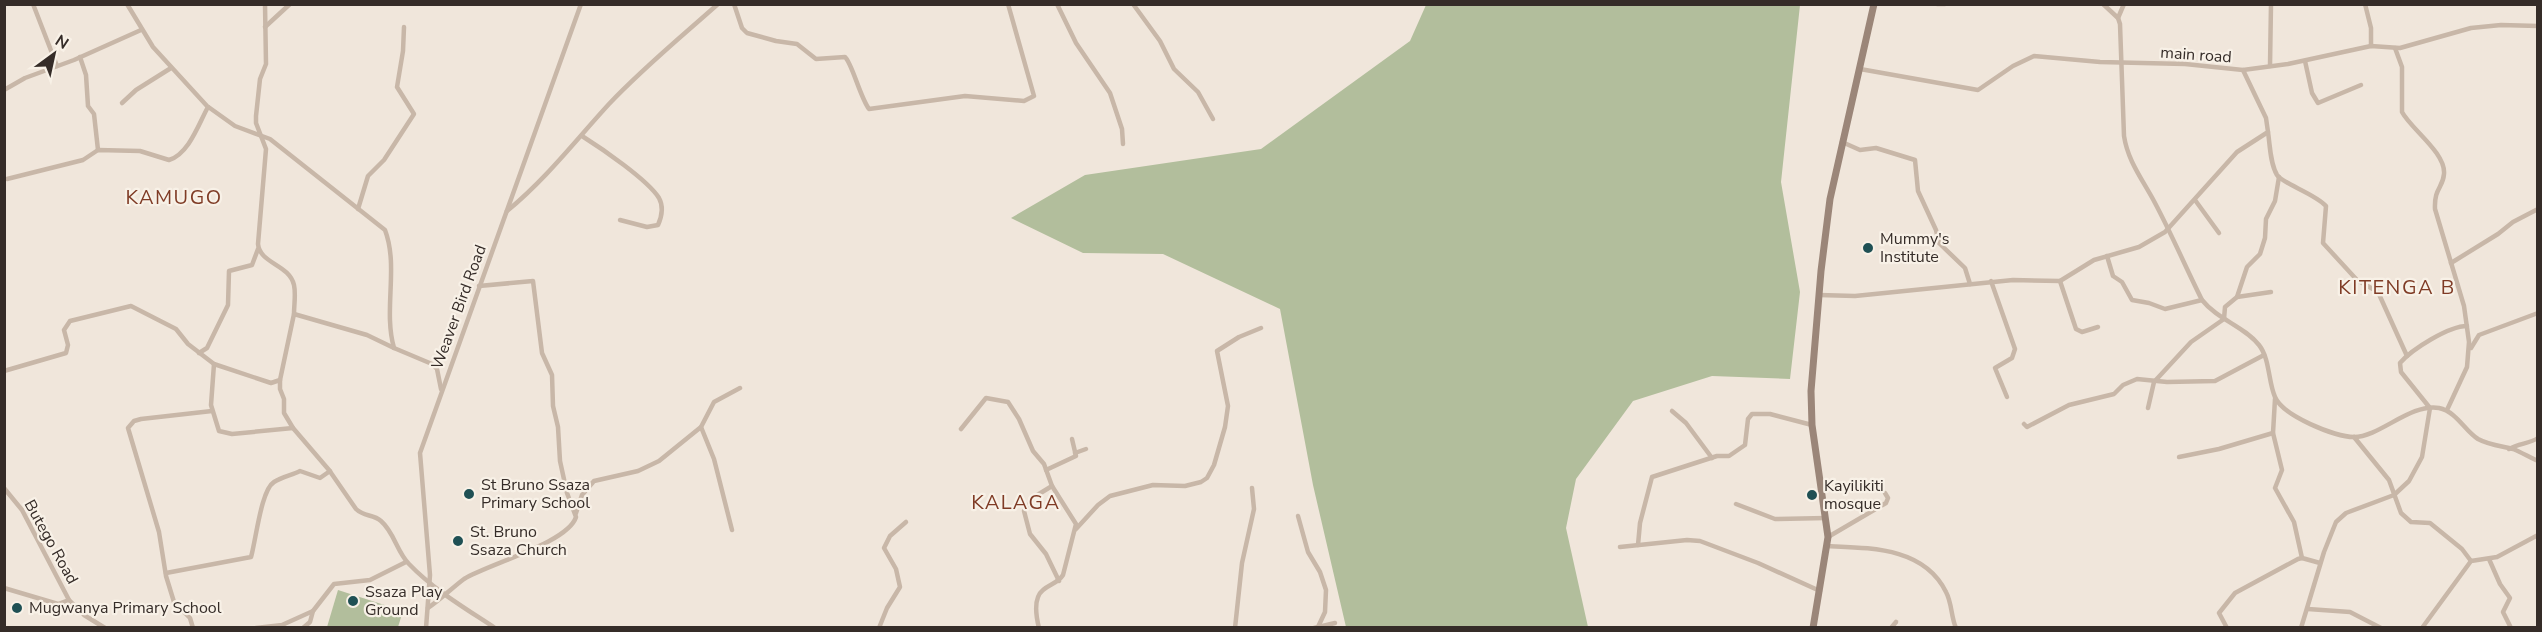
<svg xmlns="http://www.w3.org/2000/svg" width="2542" height="632" font-family="'Nunito Sans',sans-serif">
<style>
.green{fill:#b2be9c}
.lines{fill:none;stroke-linecap:round;stroke-linejoin:round}
.minor{stroke:#c8b7a8;stroke-width:4.5}
.secondary{stroke:#9b8679;stroke-width:7}
.poi-dot{fill:#1f5054;stroke:#f8f1e7;stroke-width:2}
.labels{text-anchor:middle;dominant-baseline:central;stroke-width:4.5;stroke-linejoin:round;paint-order:stroke}
.street-label{font-size:16px;fill:#352c28;stroke:#f8f1e7}
.poi-label{font-size:16px;fill:#352c28;stroke:#f8f1e7;text-anchor:start}
.quarter-label{font-size:20px;letter-spacing:1.5px;fill:#7f3b25;stroke:#f8f1e7}
</style>
<rect width="100%" height="100%" fill="#f0e6db"/>
<g class="green">
<polygon points="1426,5 1800,5 1781,182 1800,292 1790,379 1712,376 1633,401 1576,479 1566,528 1588,627 1346,627 1313,485 1280,309 1163,254 1083,253 1011,218 1085,175 1261,149 1410,41"/>
<polygon points="338,590 403,611 398,627 327,627"/>
</g>
<g class="lines">
<g class="minor">
<polyline points="33,4 57,66"/>
<path d="M127,4L153,47L207,106L235,126L270,139L385,230C399,267 383,310 394,348L432,364L437,369L441,389"/>
<path d="M265,4L266,64L260,79L256,116V123L266,149L258,244C260,264 289,264 294,285C296,294 294,305 294,314"/>
<path d="M734,4L742,28L747,33L776,41L797,44L816,59L845,57C852,63 860,97 869,109L965,96L1024,101L1034,96L1008,4"/>
<polyline points="1057,4 1076,43 1110,93 1122,129 1123,144"/>
<polyline points="1133,4 1160,41 1174,69 1198,92 1213,119"/>
<polyline points="1937,4 1945,4"/>
<path d="M2103,4L2118,18L2120,24L2124,136C2128,162 2143,180 2155,203C2172,235 2186,268 2202,300C2218,320 2244,326 2259,345C2270,359 2268,381 2275,397C2283,416 2335,437 2354,437C2380,437 2410,403 2439,408C2457,412 2464,430 2478,439C2489,445 2501,446 2513,449C2521,452 2529,457 2538,461"/>
<polyline points="2365,4 2371,28 2371,46"/>
<polyline points="2118,18 2124,4"/>
<polyline points="265,27 290,4"/>
<path d="M2395,48L2402,67V112C2411,129 2446,153 2444,174C2443,188 2434,188 2435,209L2464,306L2469,342L2467,367L2447,410"/>
<polyline points="80,57 86,75 88,106 94,114 98,150"/>
<polyline points="2305,61 2312,93 2318,103 2361,85"/>
<polyline points="2270,66 2271,4"/>
<polyline points="1860,69 1978,90 2013,66 2034,56 2100,62 2185,64 2243,70 2288,64 2371,46 2400,48 2471,28 2501,25 2538,26"/>
<polyline points="4,90 25,78 74,60 141,30"/>
<polyline points="122,103 136,90 171,68"/>
<path d="M2268,132C2270,145 2270,163 2277,175C2283,184 2314,193 2326,206L2323,243L2357,280L2378,292L2407,356"/>
<path d="M582,136C601,148 648,180 659,198C664,207 662,216 658,225L647,227L620,220"/>
<polyline points="1842,142 1860,150 1876,148 1915,160 1918,191 1936,230 1939,243 1965,268 1970,284"/>
<path d="M7,179L83,160L98,150L140,151L169,160C189,154 199,123 208,107"/>
<polyline points="2195,200 2219,233"/>
<polyline points="358,209 368,176 384,160 414,114 397,87 403,51 404,27"/>
<path d="M507,211C546,179 575,141 609,104C643,68 681,37 718,4"/>
<polyline points="2107,256 2113,276 2122,282 2132,300 2149,303 2165,309 2202,300"/>
<polyline points="2451,263 2498,234 2513,222 2538,209"/>
<polyline points="1991,281 2015,349 2012,358 1995,368 2007,397"/>
<polyline points="2060,281 2076,329 2082,332 2098,327"/>
<polyline points="1819,295 1855,296 2013,280 2060,281 2094,260 2139,247 2165,232 2237,152 2268,132 2266,118 2243,70"/>
<polyline points="2237,297 2271,292"/>
<path d="M394,348L367,335L294,314L280,380V389L284,399V413L293,428L329,470L356,509C364,517 373,514 381,521C394,532 397,552 409,564C434,590 465,608 495,628"/>
<polyline points="2471,348 2479,335 2538,313"/>
<polyline points="199,353 207,348 228,305 229,271 252,265 258,249"/>
<polyline points="214,364 211,405 219,431 232,434 293,428"/>
<polyline points="4,371 66,353 68,345 64,330 70,321 131,306 176,329 188,344 214,364 271,383 280,380"/>
<polyline points="2275,399 2273,433 2282,470 2275,488 2294,522 2302,558"/>
<polyline points="2148,408 2154,382 2191,342 2224,319 2225,307 2237,297 2247,267 2260,254 2265,238 2266,219 2275,201 2279,177"/>
<polyline points="1672,411 1686,423 1712,458"/>
<polyline points="2024,424 2027,427 2069,405 2114,394 2123,385 2137,379 2167,382 2215,381 2264,355"/>
<polyline points="701,427 714,459 732,530"/>
<path d="M961,429L986,398L1008,402L1019,419L1033,451L1044,464L1052,486L1076,524L1063,575C1058,583 1050,584 1043,590C1033,598 1036,616 1039,628"/>
<polyline points="2354,437 2389,480 2401,513 2411,522 2430,523 2462,549 2471,561"/>
<path d="M2509,449C2519,443 2529,444 2538,438"/>
<polyline points="1075,453 1086,449"/>
<polyline points="2179,457 2219,449 2273,433"/>
<polyline points="1046,470 1076,456 1072,439"/>
<polyline points="1052,486 1034,497 1024,511 1030,534 1046,554 1059,581"/>
<polyline points="4,488 22,510 69,600 84,615 105,628"/>
<polyline points="1736,504 1775,519 1826,518"/>
<polyline points="576,513 582,495 594,481 638,471 659,461 701,427 714,402 740,388"/>
<polyline points="1298,516 1308,552 1320,572 1326,590 1325,612 1318,627"/>
<polyline points="1076,529 1098,505 1110,496 1153,485 1185,486 1201,482 1207,478 1214,465 1225,427 1228,406 1217,351 1239,337 1261,328"/>
<polyline points="1828,537 1886,503 1888,498 1885,493"/>
<polyline points="1638,545 1640,523 1652,477 1717,456 1729,456 1745,445 1748,419 1752,414 1770,414 1812,425"/>
<path d="M1827,546C1870,548 1924,547 1946,592C1952,603 1951,617 1956,628"/>
<polyline points="1620,547 1687,540 1700,541 1758,563 1820,591"/>
<polyline points="2489,559 2500,584 2510,598 2503,612 2511,628"/>
<path d="M166,573L251,557C256,540 261,490 274,482C282,477 292,475 300,471L320,478L330,471"/>
<polyline points="4,588 58,604 69,600"/>
<path d="M428,608C441,599 452,588 464,579C488,564 568,543 576,517L567,493L560,461L558,427L553,406L552,375L542,353L533,281L479,286"/>
<polyline points="2308,609 2350,612 2381,628"/>
<polyline points="193,628 190,618 174,602 166,576 159,532 128,428 134,421 141,419 212,411"/>
<polyline points="256,628 282,625 313,611"/>
<polyline points="303,628 310,622 313,611 334,584 370,580 406,562"/>
<polyline points="426,628 430,575 420,453 581,4"/>
<polyline points="879,628 887,608 900,587 896,569 884,548 890,536 906,522"/>
<polyline points="1235,628 1242,563 1254,509 1252,488"/>
<polyline points="1314,628 1335,623"/>
<polyline points="1891,628 1896,622"/>
<polyline points="2227,628 2219,613 2235,593 2298,559 2302,558 2320,563"/>
<path d="M2301,628L2324,552L2336,522L2346,513L2394,495L2409,481L2422,457L2430,408L2401,372L2400,363C2412,349 2449,326 2467,326"/>
<polyline points="2422,628 2471,561 2497,557 2538,535"/>
</g>
<polyline class="secondary" points="1813,628 1828,537 1812,425 1811,391 1821,271 1830,199 1874,4"/>
</g>
<g class="poi-dot">
<circle cx="1868" cy="248" r="6"/>
<circle cx="469" cy="494" r="6"/>
<circle cx="1812" cy="495" r="6"/>
<circle cx="458" cy="541" r="6"/>
<circle cx="353" cy="601" r="6"/>
<circle cx="17" cy="608" r="6"/>
</g>
<g class="labels">
<g class="street-label">
<text transform="translate(2196 55) rotate(4)">main road</text>
<text transform="translate(459 307) rotate(-70)">Weaver Bird Road</text>
<text transform="translate(51 542) rotate(61)">Butego Road</text>
</g>
<g class="poi-label">
<text x="1880" y="239">Mummy's<tspan x="1880" dy="18">Institute</tspan></text>
<text x="481" y="485">St Bruno Ssaza<tspan x="481" dy="18">Primary School</tspan></text>
<text x="1824" y="486">Kayilikiti<tspan x="1824" dy="18">mosque</tspan></text>
<text x="470" y="532">St. Bruno<tspan x="470" dy="18">Ssaza Church</tspan></text>
<text x="365" y="592">Ssaza Play<tspan x="365" dy="18">Ground</tspan></text>
<text x="29" y="608">Mugwanya Primary School</text>
</g>
<g class="quarter-label">
<text x="174" y="197">KAMUGO</text>
<text x="2397" y="287">KITENGA B</text>
<text x="1016" y="502">KALAGA</text>
</g>
</g>
<rect width="2542" height="632" fill="none" stroke="#352c28" stroke-width="12"/>
<g transform="translate(54 54) rotate(33)" stroke="#f8f1e7" stroke-width="4.5" paint-order="stroke">
<path d="M0-4.5L10 22L0 15L-10 22Z" fill="#352c28"/>
<text y="-9" font-size="16" font-weight="bold" text-anchor="middle" fill="#352c28">N</text>
</g>
</svg>
